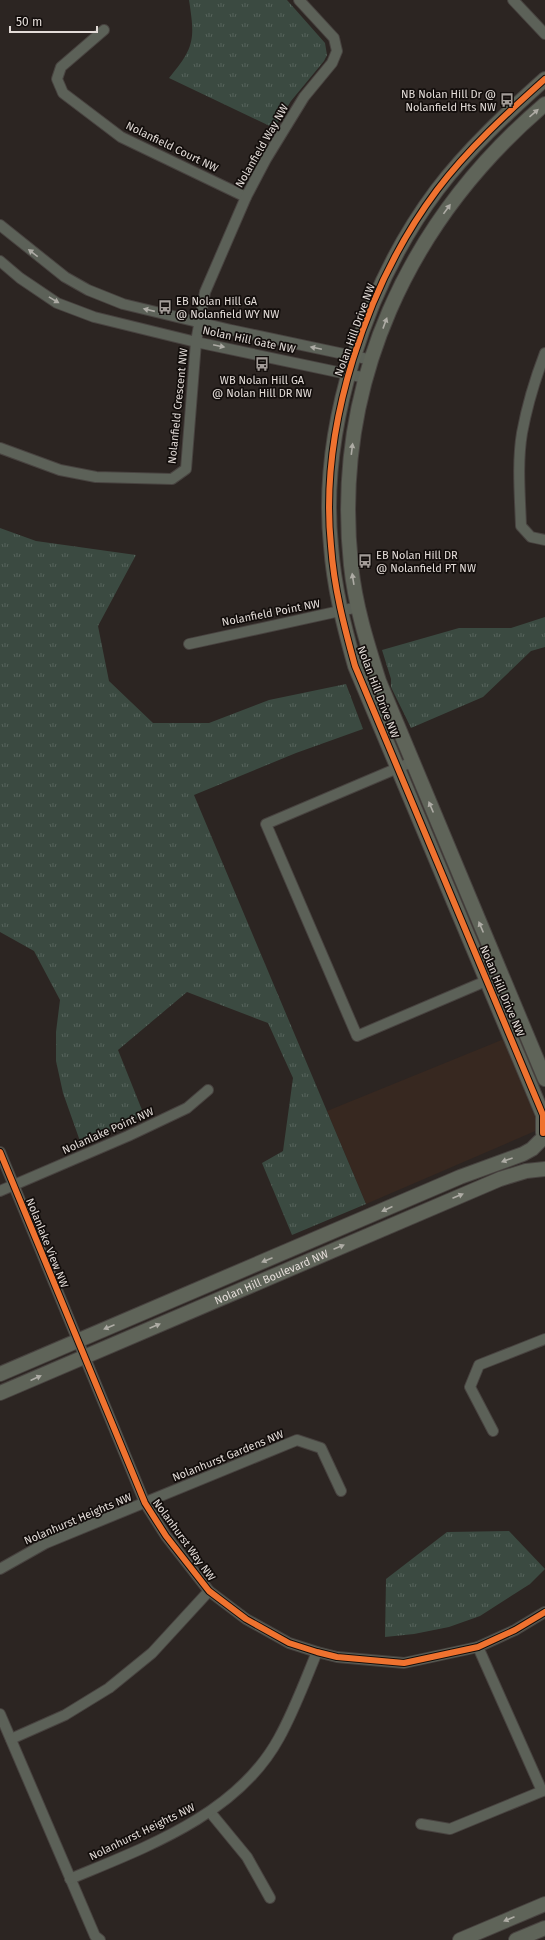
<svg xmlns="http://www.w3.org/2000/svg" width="545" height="1940" font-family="'Fira Sans',sans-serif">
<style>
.built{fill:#372820}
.park{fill:url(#park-tufts)}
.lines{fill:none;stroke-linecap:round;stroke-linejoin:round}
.street-casing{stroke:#484340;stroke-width:12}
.secondary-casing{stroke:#484340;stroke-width:16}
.street{stroke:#5c6158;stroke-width:10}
.secondary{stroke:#5f6459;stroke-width:14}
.cycleway-casing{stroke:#130e0c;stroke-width:8}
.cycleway{stroke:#ef722f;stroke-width:6}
.oneway{fill:#aeaca5}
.oneway2{fill:#adaba5}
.labels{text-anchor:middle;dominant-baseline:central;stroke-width:3.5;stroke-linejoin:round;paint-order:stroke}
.poi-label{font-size:11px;fill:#e3dcd8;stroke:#130e0c;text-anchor:start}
.street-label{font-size:11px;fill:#e3dcd8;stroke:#130e0c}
</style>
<defs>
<pattern id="park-tufts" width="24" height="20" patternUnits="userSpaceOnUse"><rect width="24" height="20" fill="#3b4a41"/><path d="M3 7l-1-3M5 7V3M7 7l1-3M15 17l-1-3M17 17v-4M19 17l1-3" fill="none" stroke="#57645c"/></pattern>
</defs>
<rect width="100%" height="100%" fill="#2c2522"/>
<polygon class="built" points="504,1039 540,1129 366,1204 327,1111"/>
<g class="park">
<path d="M189,0H287L325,43L327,55L324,61L291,101L274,128L169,78C195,47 195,39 189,0Z"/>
<polygon points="0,528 36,541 136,555 98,626 109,681 153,723 209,723 269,700 346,684 363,729 296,753 194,795 366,1204 292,1235 262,1163 283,1151 293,1078 268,1023 187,992 118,1050 144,1115 81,1144 63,1093 56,1061 56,1032 60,1000 34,951 0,932"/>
<polygon points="545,617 545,647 531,651 483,697 411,728 391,687 391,679 382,650 459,628 511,628"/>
<polygon points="509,1531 545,1569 530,1584 480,1616 449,1627 414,1634 385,1637 386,1579 447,1532"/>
</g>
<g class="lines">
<defs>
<g id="street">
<polyline points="513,0 545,34"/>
<polyline points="104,30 61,67 57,79 63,93 121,137 246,197"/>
<polyline points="0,225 65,277 88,290 123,304 231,330 372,360"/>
<polyline points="0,261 20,278 57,303 94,317 196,342 366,378"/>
<path d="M545,353C535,379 527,406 522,433C517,463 520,496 521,526L531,537L545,540"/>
<polyline points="0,448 60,470 96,477 172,479 186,469 196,342 205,292 246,197 266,159 304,97 332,63 337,51 334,38 299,0"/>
<polyline points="189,644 358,607"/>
<polyline points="412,762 266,824 357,1036 486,981"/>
<polyline points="0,1152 145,1503 166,1536 209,1591 246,1619 289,1643 317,1652 337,1657 404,1663 478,1647 515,1630 545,1612"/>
<polyline points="0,1191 128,1136 187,1108 208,1090"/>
<polyline points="493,1431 470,1387 479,1365 545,1339"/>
<polyline points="0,1569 46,1543 297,1440 321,1448 341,1491"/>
<polyline points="478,1647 542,1791"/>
<polyline points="0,1714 95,1936 100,1940"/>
<polyline points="11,1739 65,1715 109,1688 152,1653 209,1591"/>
<polyline points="210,1812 247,1857 270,1898"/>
<polyline points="421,1824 450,1829 545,1790"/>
<path d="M70,1879C146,1847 237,1815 279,1738C294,1711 305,1681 317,1652"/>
</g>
<g id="secondary">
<path d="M545,104C408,221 332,384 351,565C355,605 367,643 379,681L545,1079"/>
<path d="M543,1133V1115L355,666C344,626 334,588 331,546C319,428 366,285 437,190C468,149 507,113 545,79"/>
<polyline points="0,1374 460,1177 523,1154 532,1149 540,1141"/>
<path id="s1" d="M0,1393L500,1179L526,1171L545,1169"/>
<polyline points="460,1940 545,1904"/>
<polyline points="516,1940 545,1928"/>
</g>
</defs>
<use href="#street" class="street-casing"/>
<use href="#secondary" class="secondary-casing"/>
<use href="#street" class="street"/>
<use href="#secondary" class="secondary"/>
<defs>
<g id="cycleway">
<path d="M543,1133V1115L355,666C344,626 334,588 331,546C319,428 366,285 437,190C468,149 507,113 545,79"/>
<polyline points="0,1152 145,1503 166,1536 209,1591 246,1619 289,1643 317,1652 337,1657 404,1663 478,1647 515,1630 545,1612"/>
</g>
</defs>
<use href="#cycleway" class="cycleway-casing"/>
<use href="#cycleway" class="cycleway"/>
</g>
<defs><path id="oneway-solid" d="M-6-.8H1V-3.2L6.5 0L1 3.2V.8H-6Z"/></defs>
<g class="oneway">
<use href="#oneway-solid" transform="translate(534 113) rotate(-41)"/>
<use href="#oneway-solid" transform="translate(447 209) rotate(-54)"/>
<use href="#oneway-solid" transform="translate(385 323) rotate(-70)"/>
<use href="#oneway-solid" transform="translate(352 449) rotate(-83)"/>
<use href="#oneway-solid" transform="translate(353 579) rotate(-99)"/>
<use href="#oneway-solid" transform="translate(431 807) rotate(-113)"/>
<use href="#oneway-solid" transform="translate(481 927) rotate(-113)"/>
<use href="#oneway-solid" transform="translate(507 1160) rotate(160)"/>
<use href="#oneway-solid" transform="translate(458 1196) rotate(-23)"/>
<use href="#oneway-solid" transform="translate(387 1209) rotate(156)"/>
<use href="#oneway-solid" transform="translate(339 1247) rotate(-23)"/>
<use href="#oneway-solid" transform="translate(267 1260) rotate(157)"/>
<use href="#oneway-solid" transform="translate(155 1326) rotate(-23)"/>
<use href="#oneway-solid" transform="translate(109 1327) rotate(157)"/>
<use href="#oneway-solid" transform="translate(36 1378) rotate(-24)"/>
<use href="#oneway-solid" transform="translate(509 1919) rotate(157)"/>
</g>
<g class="oneway2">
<use href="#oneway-solid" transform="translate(33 253) rotate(-142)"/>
<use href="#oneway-solid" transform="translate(54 300) rotate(31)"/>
<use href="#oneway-solid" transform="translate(149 310) rotate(-167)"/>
<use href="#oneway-solid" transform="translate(219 346) rotate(12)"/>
<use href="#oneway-solid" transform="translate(316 348) rotate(-168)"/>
</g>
<defs>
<symbol id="bus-bare" viewBox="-9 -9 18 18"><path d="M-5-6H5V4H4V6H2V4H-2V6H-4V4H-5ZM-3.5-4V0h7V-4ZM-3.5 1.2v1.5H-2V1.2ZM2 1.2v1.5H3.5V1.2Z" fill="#a39c98" stroke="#130e0c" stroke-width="2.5" paint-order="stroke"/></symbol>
</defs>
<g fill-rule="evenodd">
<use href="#bus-bare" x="497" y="90" width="20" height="20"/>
<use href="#bus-bare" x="155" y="297" width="20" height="20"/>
<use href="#bus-bare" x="252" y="354" width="20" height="20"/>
<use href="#bus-bare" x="355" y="551" width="20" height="20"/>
</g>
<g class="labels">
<g class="poi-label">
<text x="496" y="94" text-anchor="end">NB Nolan Hill Dr @<tspan x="496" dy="13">Nolanfield Hts NW</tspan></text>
<text x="176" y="301">EB Nolan Hill GA<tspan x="176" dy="13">@ Nolanfield WY NW</tspan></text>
<text x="262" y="380" text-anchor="middle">WB Nolan Hill GA<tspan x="262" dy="13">@ Nolan Hill DR NW</tspan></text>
<text x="376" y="555">EB Nolan Hill DR<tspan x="376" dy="13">@ Nolanfield PT NW</tspan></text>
</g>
<g class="street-label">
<text transform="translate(262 146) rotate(-60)">Nolanfield Way NW</text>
<text transform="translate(172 147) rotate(26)">Nolanfield Court NW</text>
<text transform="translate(355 330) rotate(-70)">Nolan Hill Drive NW</text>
<text transform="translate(249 340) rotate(12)">Nolan Hill Gate NW</text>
<text transform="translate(178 406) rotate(-84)">Nolanfield Crescent NW</text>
<text transform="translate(271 613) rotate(-11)">Nolanfield Point NW</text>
<text transform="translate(378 692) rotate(69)">Nolan Hill Drive NW</text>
<text transform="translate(502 991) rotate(67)">Nolan Hill Drive NW</text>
<text transform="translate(108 1131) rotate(-24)">Nolanlake Point NW</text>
<text transform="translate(47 1243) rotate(68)">Nolanlake View NW</text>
<text stroke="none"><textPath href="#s1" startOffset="295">Nolan Hill Boulevard NW</textPath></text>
<text transform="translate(228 1456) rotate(-22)">Nolanhurst Gardens NW</text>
<text transform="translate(78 1519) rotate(-23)">Nolanhurst Heights NW</text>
<text transform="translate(184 1540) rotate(54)">Nolanhurst Way NW</text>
<text transform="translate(142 1832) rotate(-26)">Nolanhurst Heights NW</text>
</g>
</g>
<path d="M10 26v6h87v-6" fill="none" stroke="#e3dcd8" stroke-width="2"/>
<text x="16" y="26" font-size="12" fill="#e3dcd8" stroke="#130e0c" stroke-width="3" paint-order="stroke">50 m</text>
</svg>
